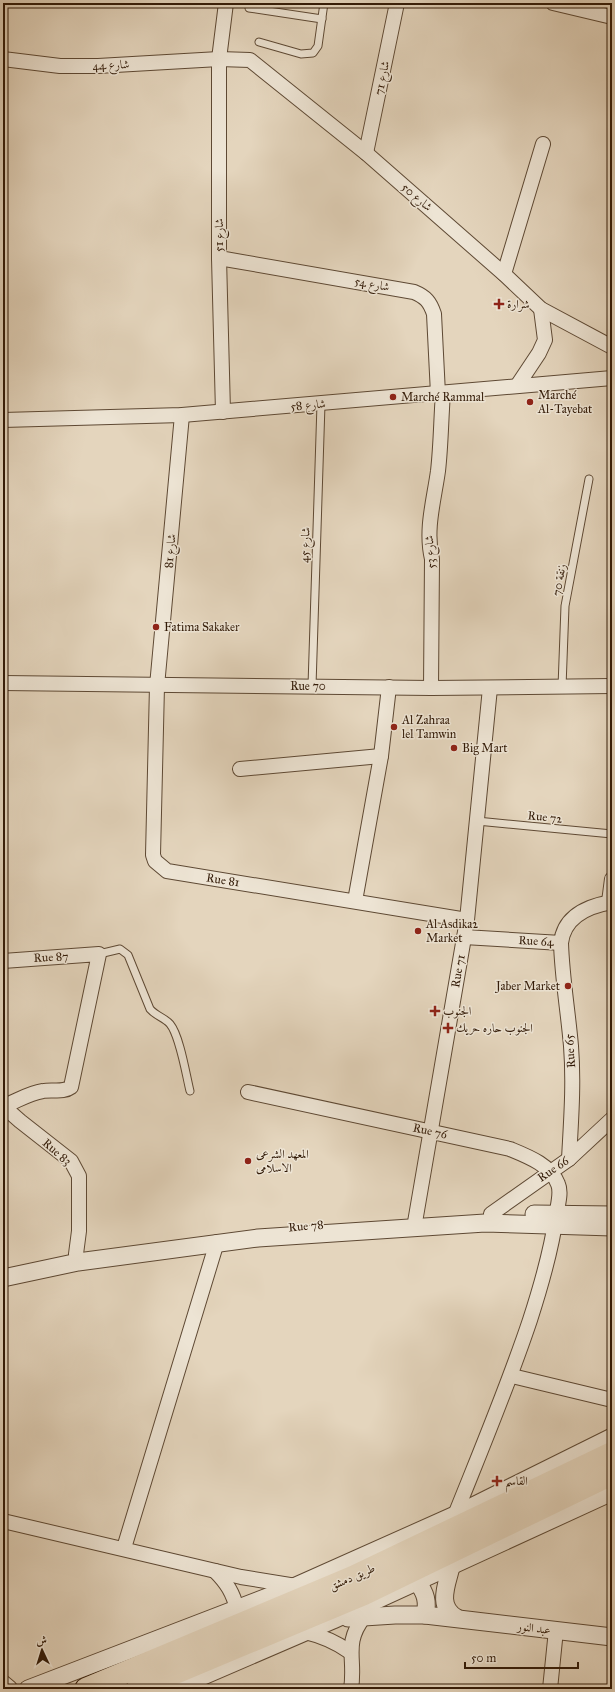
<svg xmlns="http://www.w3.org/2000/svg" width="615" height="1692" font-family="'IM FELL Great Primer',Amiri,serif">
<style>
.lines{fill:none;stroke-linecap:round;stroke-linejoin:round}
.service-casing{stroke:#5e4934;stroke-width:9}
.minor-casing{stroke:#5e4934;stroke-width:16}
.tertiary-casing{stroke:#5e4934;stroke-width:19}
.trunk-casing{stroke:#321a07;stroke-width:24}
.service{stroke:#ede4d4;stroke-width:7}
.minor{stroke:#ede4d4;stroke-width:14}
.tertiary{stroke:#ede4d4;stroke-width:17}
.trunk{stroke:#e4d5bd;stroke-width:22}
.poi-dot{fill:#8f2418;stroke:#ede4d4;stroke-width:1.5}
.labels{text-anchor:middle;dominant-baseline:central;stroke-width:3;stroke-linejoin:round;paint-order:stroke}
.street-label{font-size:12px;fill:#321a07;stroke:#ede4d4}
.poi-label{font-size:12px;fill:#321a07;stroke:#ede4d4;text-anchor:start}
</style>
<rect width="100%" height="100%" fill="#e4d5bd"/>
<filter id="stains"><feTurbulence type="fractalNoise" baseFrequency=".005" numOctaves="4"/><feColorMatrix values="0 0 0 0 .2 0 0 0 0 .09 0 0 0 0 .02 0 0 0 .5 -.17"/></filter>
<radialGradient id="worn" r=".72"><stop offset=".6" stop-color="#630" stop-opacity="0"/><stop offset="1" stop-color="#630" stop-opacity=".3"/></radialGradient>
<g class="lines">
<defs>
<g id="service">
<polyline points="249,8 322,19"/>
<polyline points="259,42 301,54 313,53 318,46 324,3"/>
<polyline points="312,686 321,404"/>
<polyline points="562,687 565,606 589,479"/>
<polyline points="477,821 612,834"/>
<path d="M99,954L120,949L128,955L150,1009C156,1016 165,1018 170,1024C180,1036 186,1075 190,1091"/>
</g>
<g id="minor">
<polyline points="553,3 612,17"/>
<polyline points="3,59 60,66 98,66 219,59 250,60 366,153 504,274 541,309 612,347"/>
<polyline points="366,153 397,3"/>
<path d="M219,258L414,292C426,297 430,302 434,314L438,394"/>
<polyline points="504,274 543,144"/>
<polyline points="517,386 539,353 545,340 541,309"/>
<polyline points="223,412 219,258 219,59 226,3"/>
<polyline points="182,415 157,686 153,855 155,861 167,871 467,920"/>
<polyline points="3,420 182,415 612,378"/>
<polyline points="3,683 431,688 612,686"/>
<path d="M431,688L432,559C425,530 434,500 438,471C441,445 441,419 443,393"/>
<polyline points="240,769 381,756"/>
<polyline points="355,901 381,756 389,687"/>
<polyline points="609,902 612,879"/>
<path d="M464,937L561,943C564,916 588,906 612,902"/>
<path d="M561,943C562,977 568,1011 571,1046C574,1084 571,1121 569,1159"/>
<path d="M3,961L99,954L71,1087C63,1093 53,1089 43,1091C29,1093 17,1101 4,1106"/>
<path d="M248,1092L510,1149C527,1156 551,1165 558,1184C562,1193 557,1207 556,1217C551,1252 541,1286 530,1320C508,1386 481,1450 455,1515"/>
<polyline points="3,1106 20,1121 71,1161 79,1176 79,1231 76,1254 78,1262"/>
<polyline points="491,1214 569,1159 612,1119"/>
<polyline points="414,1228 467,920 490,688"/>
<polyline points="512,1376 612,1400"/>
<polyline points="3,1521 241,1577 296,1586"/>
<polyline points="124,1548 217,1242"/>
<path d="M215,1571C227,1583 233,1593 237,1609"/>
<path d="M305,1632C322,1636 336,1642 350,1652"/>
<path d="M351,1689C356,1659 343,1644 364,1617"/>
<polyline points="550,1689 556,1630"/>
</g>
<g id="tertiary">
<polyline points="534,1214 612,1215"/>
<polyline points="3,1278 78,1262 258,1238 485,1223 612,1227"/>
<path d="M451,1567C447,1584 436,1607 457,1618"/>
<path d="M417,1582C426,1593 428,1602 425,1615"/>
<polyline points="348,1618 395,1615 425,1615 612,1637"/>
<polyline points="3,1684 9,1689"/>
<polyline points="28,1689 296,1586 455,1515 612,1437"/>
<polyline points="173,1689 333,1620 612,1492"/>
</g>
<g id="trunk">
<polyline points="86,1689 353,1577 612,1453"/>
<polyline points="137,1689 364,1594 612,1474"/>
</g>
</defs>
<use href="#service" class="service-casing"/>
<use href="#minor" class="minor-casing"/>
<use href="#tertiary" class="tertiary-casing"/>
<use href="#trunk" class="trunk-casing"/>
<use href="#service" class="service"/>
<use href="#minor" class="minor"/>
<use href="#tertiary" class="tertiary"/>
<use href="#trunk" class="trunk"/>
</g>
<g class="poi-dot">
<path d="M497 298h4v4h4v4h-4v4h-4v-4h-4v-4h4z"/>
<circle cx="393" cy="397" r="4"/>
<circle cx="530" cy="402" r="4"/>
<circle cx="156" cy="627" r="4"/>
<circle cx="394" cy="727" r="4"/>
<circle cx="454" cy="748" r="4"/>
<circle cx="418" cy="931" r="4"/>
<circle cx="568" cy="986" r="4"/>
<path d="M433 1005h4v4h4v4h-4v4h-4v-4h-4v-4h4z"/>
<path d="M446 1022h4v4h4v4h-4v4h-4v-4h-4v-4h4z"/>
<circle cx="248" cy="1161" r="4"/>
<path d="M495 1475h4v4h4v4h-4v4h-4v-4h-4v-4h4z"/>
</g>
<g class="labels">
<g class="street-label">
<text transform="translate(111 65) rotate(-3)">شارع 44</text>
<text transform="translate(382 78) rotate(-78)">شارع 71</text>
<text transform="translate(417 197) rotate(41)">شارع 50</text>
<text transform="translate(219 235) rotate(-90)">شارع 51</text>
<text transform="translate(372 284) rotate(10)">شارع 54</text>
<text transform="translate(308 405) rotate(-5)">شارع 58</text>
<text transform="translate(305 545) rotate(-88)">شارع 45</text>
<text transform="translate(170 551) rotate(-85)">شارع 81</text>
<text transform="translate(430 552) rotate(-94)">شارع 53</text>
<text transform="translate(559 580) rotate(-80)">زنقة 70</text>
<text x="308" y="686">Rue 70</text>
<text transform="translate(545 817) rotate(6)">Rue 72</text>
<text transform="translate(223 880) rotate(9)">Rue 81</text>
<text transform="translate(536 941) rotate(3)">Rue 64</text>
<text transform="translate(51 957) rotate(-3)">Rue 87</text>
<text transform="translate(458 971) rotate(-80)">Rue 71</text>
<text transform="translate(570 1051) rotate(-94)">Rue 65</text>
<text transform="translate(430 1131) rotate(12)">Rue 76</text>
<text transform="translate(57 1152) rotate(41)">Rue 83</text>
<text transform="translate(553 1169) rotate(-35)">Rue 66</text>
<text transform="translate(306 1226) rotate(-5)">Rue 78</text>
<text transform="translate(352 1577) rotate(-24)">طريق دمشق</text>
<text transform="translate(534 1628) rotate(7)">عبد النور</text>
</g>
<g class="poi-label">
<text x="507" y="304">شرارة</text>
<text x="538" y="395">Marché<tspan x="538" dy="14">Al-Tayebat</tspan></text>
<text x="401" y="397">Marché Rammal</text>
<text x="164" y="627">Fatima Sakaker</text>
<text x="402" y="720">Al Zahraa<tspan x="402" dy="14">lel Tamwin</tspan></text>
<text x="462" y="748">Big Mart</text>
<text x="426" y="924">Al Asdika2<tspan x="426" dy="14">Market</tspan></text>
<text x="560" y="986" text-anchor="end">Jaber Market</text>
<text x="443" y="1011">الجنوب</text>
<text x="456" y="1028">الجنوب حاره حريك</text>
<text x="256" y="1154">المعهد الشرعى<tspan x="256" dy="14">الاسلامى</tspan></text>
<text x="505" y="1481">القاسم</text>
</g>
</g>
<rect width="615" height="1692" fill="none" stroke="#e4d5bd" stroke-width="16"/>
<rect x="4" y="4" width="607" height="1684" fill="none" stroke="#321a07" stroke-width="2"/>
<rect x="8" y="8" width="599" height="1676" fill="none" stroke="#321a07"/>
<g transform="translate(42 1650) rotate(356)" stroke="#ede4d4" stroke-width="3" paint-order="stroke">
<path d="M0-3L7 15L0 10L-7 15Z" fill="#321a07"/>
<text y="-6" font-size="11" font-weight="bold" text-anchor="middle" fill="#321a07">ش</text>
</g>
<path d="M465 1662v6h113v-6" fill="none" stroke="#321a07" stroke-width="2"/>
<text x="471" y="1662" font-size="12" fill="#321a07" stroke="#ede4d4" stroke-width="3" paint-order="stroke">50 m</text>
<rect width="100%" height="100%" filter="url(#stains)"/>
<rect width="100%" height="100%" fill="url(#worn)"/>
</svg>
